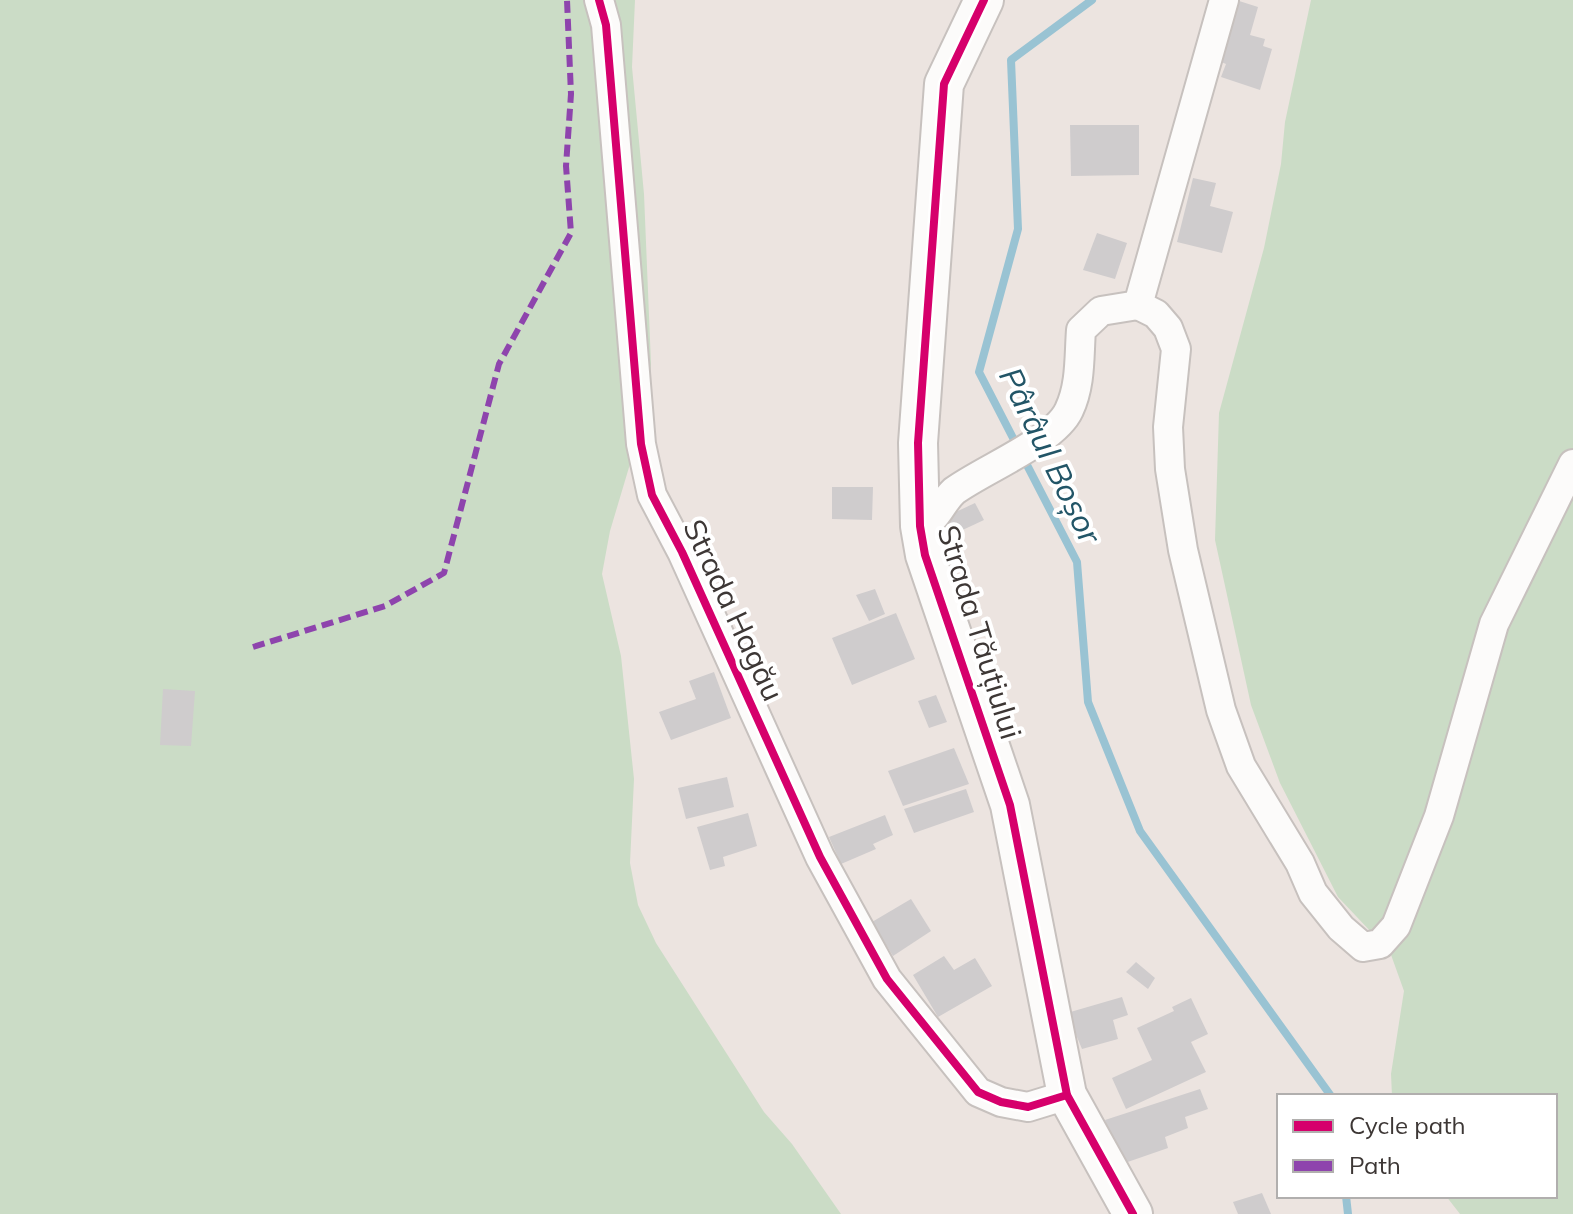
<svg xmlns="http://www.w3.org/2000/svg" width="1573" height="1214" font-family="Mulish,sans-serif">
<style>
.green{fill:#cbdcc6}
.lines{fill:none;stroke-linecap:round;stroke-linejoin:round}
.stream{stroke:#99c3d3;stroke-width:8}
.building{fill:#cfcccd}
.street-casing{stroke:#c7c1be;stroke-width:32}
.secondary-casing{stroke:#c7c1be;stroke-width:42}
.street{stroke:#fcfbfa;stroke-width:28}
.secondary{stroke:#fcfbfa;stroke-width:38}
.quiet{stroke:#8e44ad;stroke-width:6;stroke-dasharray:12 6;stroke-linecap:butt}
.cycleway-casing{stroke:#fff;stroke-width:13}
.cycleway{stroke:#d6006c;stroke-width:8}
.labels{text-anchor:middle;dominant-baseline:central;stroke-width:8;stroke-linejoin:round;paint-order:stroke}
.street-label{font-size:30px;fill:#3d3735;stroke:#fff}
.water-label{font-size:32px;font-style:italic;fill:#225567;stroke:#fff}
</style>
<rect width="100%" height="100%" fill="#ece4e0"/>
<g class="green">
<polygon points="0,0 635,0 632,67 644,194 651,364 647,407 610,531 602,574 621,656 634,779 630,863 638,905 656,943 764,1112 792,1144 841,1214 0,1214"/>
<polygon points="1311,0 1573,0 1573,1214 1460,1214 1446,1196 1555,1196 1555,1096 1392,1096 1391,1074 1404,991 1390,952 1338,897 1280,783 1251,705 1215,540 1219,413 1264,248 1281,164 1285,122"/>
</g>
<g class="lines">
<g class="stream">
<polyline points="1092,0 1011,60 1018,229 979,372 1077,562 1088,702 1140,831 1331,1096"/>
<polyline points="1346,1196 1348,1214"/>
</g>
</g>
<g class="building">
<polygon points="1236,0 1258,7 1250,35 1265,39 1263,46 1272,49 1260,90 1221,77 1226,64 1214,59"/>
<polygon points="1070,125 1139,125 1139,175 1071,176"/>
<polygon points="1193,178 1216,183 1210,206 1233,212 1222,253 1177,242"/>
<polygon points="1097,233 1127,243 1115,279 1083,270"/>
<polygon points="832,487 873,487 872,520 832,519"/>
<polygon points="975,503 984,520 954,534 945,517"/>
<polygon points="875,589 885,614 869,621 856,595"/>
<polygon points="896,613 915,659 852,685 832,638"/>
<polygon points="714,672 731,718 671,740 659,712 696,699 689,681"/>
<polygon points="163,689 195,691 191,746 160,745"/>
<polygon points="936,695 947,722 929,728 918,701"/>
<polygon points="954,748 969,784 903,806 888,771"/>
<polygon points="727,777 734,807 686,819 678,788"/>
<polygon points="966,789 974,812 914,833 904,809"/>
<polygon points="748,813 757,846 723,857 725,866 710,870 697,827"/>
<polygon points="885,815 893,835 873,844 876,849 841,864 829,837"/>
<polygon points="911,899 931,931 893,956 872,922"/>
<polygon points="944,956 954,970 975,958 992,986 938,1017 913,975"/>
<polygon points="1136,962 1155,978 1148,989 1126,972"/>
<polygon points="1122,997 1128,1015 1113,1020 1118,1039 1082,1049 1067,1013"/>
<polygon points="1191,998 1208,1034 1191,1042 1206,1072 1126,1109 1112,1078 1152,1060 1137,1028 1174,1011 1172,1007"/>
<polygon points="1200,1089 1208,1109 1185,1117 1188,1128 1165,1137 1168,1148 1119,1165 1105,1120"/>
<polygon points="1262,1193 1271,1214 1238,1214 1233,1202"/>
</g>
<g class="lines">
<defs>
<g id="street">
<polyline points="599,0 606,25 641,444 652,495 682,552 820,857 887,979 978,1092 1001,1102 1028,1107 1067,1095"/>
<polyline points="1138,305 1156,314 1168,328 1176,349 1168,427 1170,469 1183,550 1221,710 1241,766 1300,863 1313,893 1341,928 1363,947 1380,944 1396,926 1439,816 1494,624 1573,464"/>
<path d="M920,526C939,519 940,504 954,491C984,469 1055,441 1069,410C1081,385 1079,356 1081,330L1101,311L1138,305L1224,0"/>
</g>
<polyline id="secondary" points="984,0 944,84 918,443 920,526 925,555 1010,805 1067,1095 1133,1214"/>
</defs>
<use href="#street" class="street-casing"/>
<use href="#secondary" class="secondary-casing"/>
<use href="#street" class="street"/>
<use href="#secondary" class="secondary"/>
<polyline class="quiet" points="253,647 385,606 444,573 499,364 571,233 566,166 571,94 567,0"/>
<defs>
<g id="cycleway">
<polyline points="599,0 606,25 641,444 652,495 682,552 820,857 887,979 978,1092 1001,1102 1028,1107 1067,1095"/>
<polyline points="984,0 944,84 918,443 920,526 925,555 1010,805 1067,1095 1133,1214"/>
</g>
</defs>
<use href="#cycleway" class="cycleway-casing"/>
<use href="#cycleway" class="cycleway"/>
</g>
<g class="labels">
<g class="street-label">
<text transform="translate(734 610) rotate(65)">Strada Hagău</text>
<text transform="translate(980 632) rotate(73)">Strada Tăuțiului</text>
</g>
<g class="water-label">
<text transform="translate(1051 455) rotate(64)">Pârâul Boșor</text>
</g>
</g>
<rect x="1277" y="1094" width="280" height="104" fill="#ffffff" stroke="#b1afae" stroke-width="2"/>
<rect x="1293" y="1120" width="40" height="12" fill="#d6006c" stroke="#b1afae" stroke-width="2"/>
<text x="1349" y="1134" font-size="24" fill="#3d3735">Cycle path</text>
<rect x="1293" y="1160" width="40" height="12" fill="#8e44ad" stroke="#b1afae" stroke-width="2"/>
<text x="1349" y="1174" font-size="24" fill="#3d3735">Path</text>
</svg>
